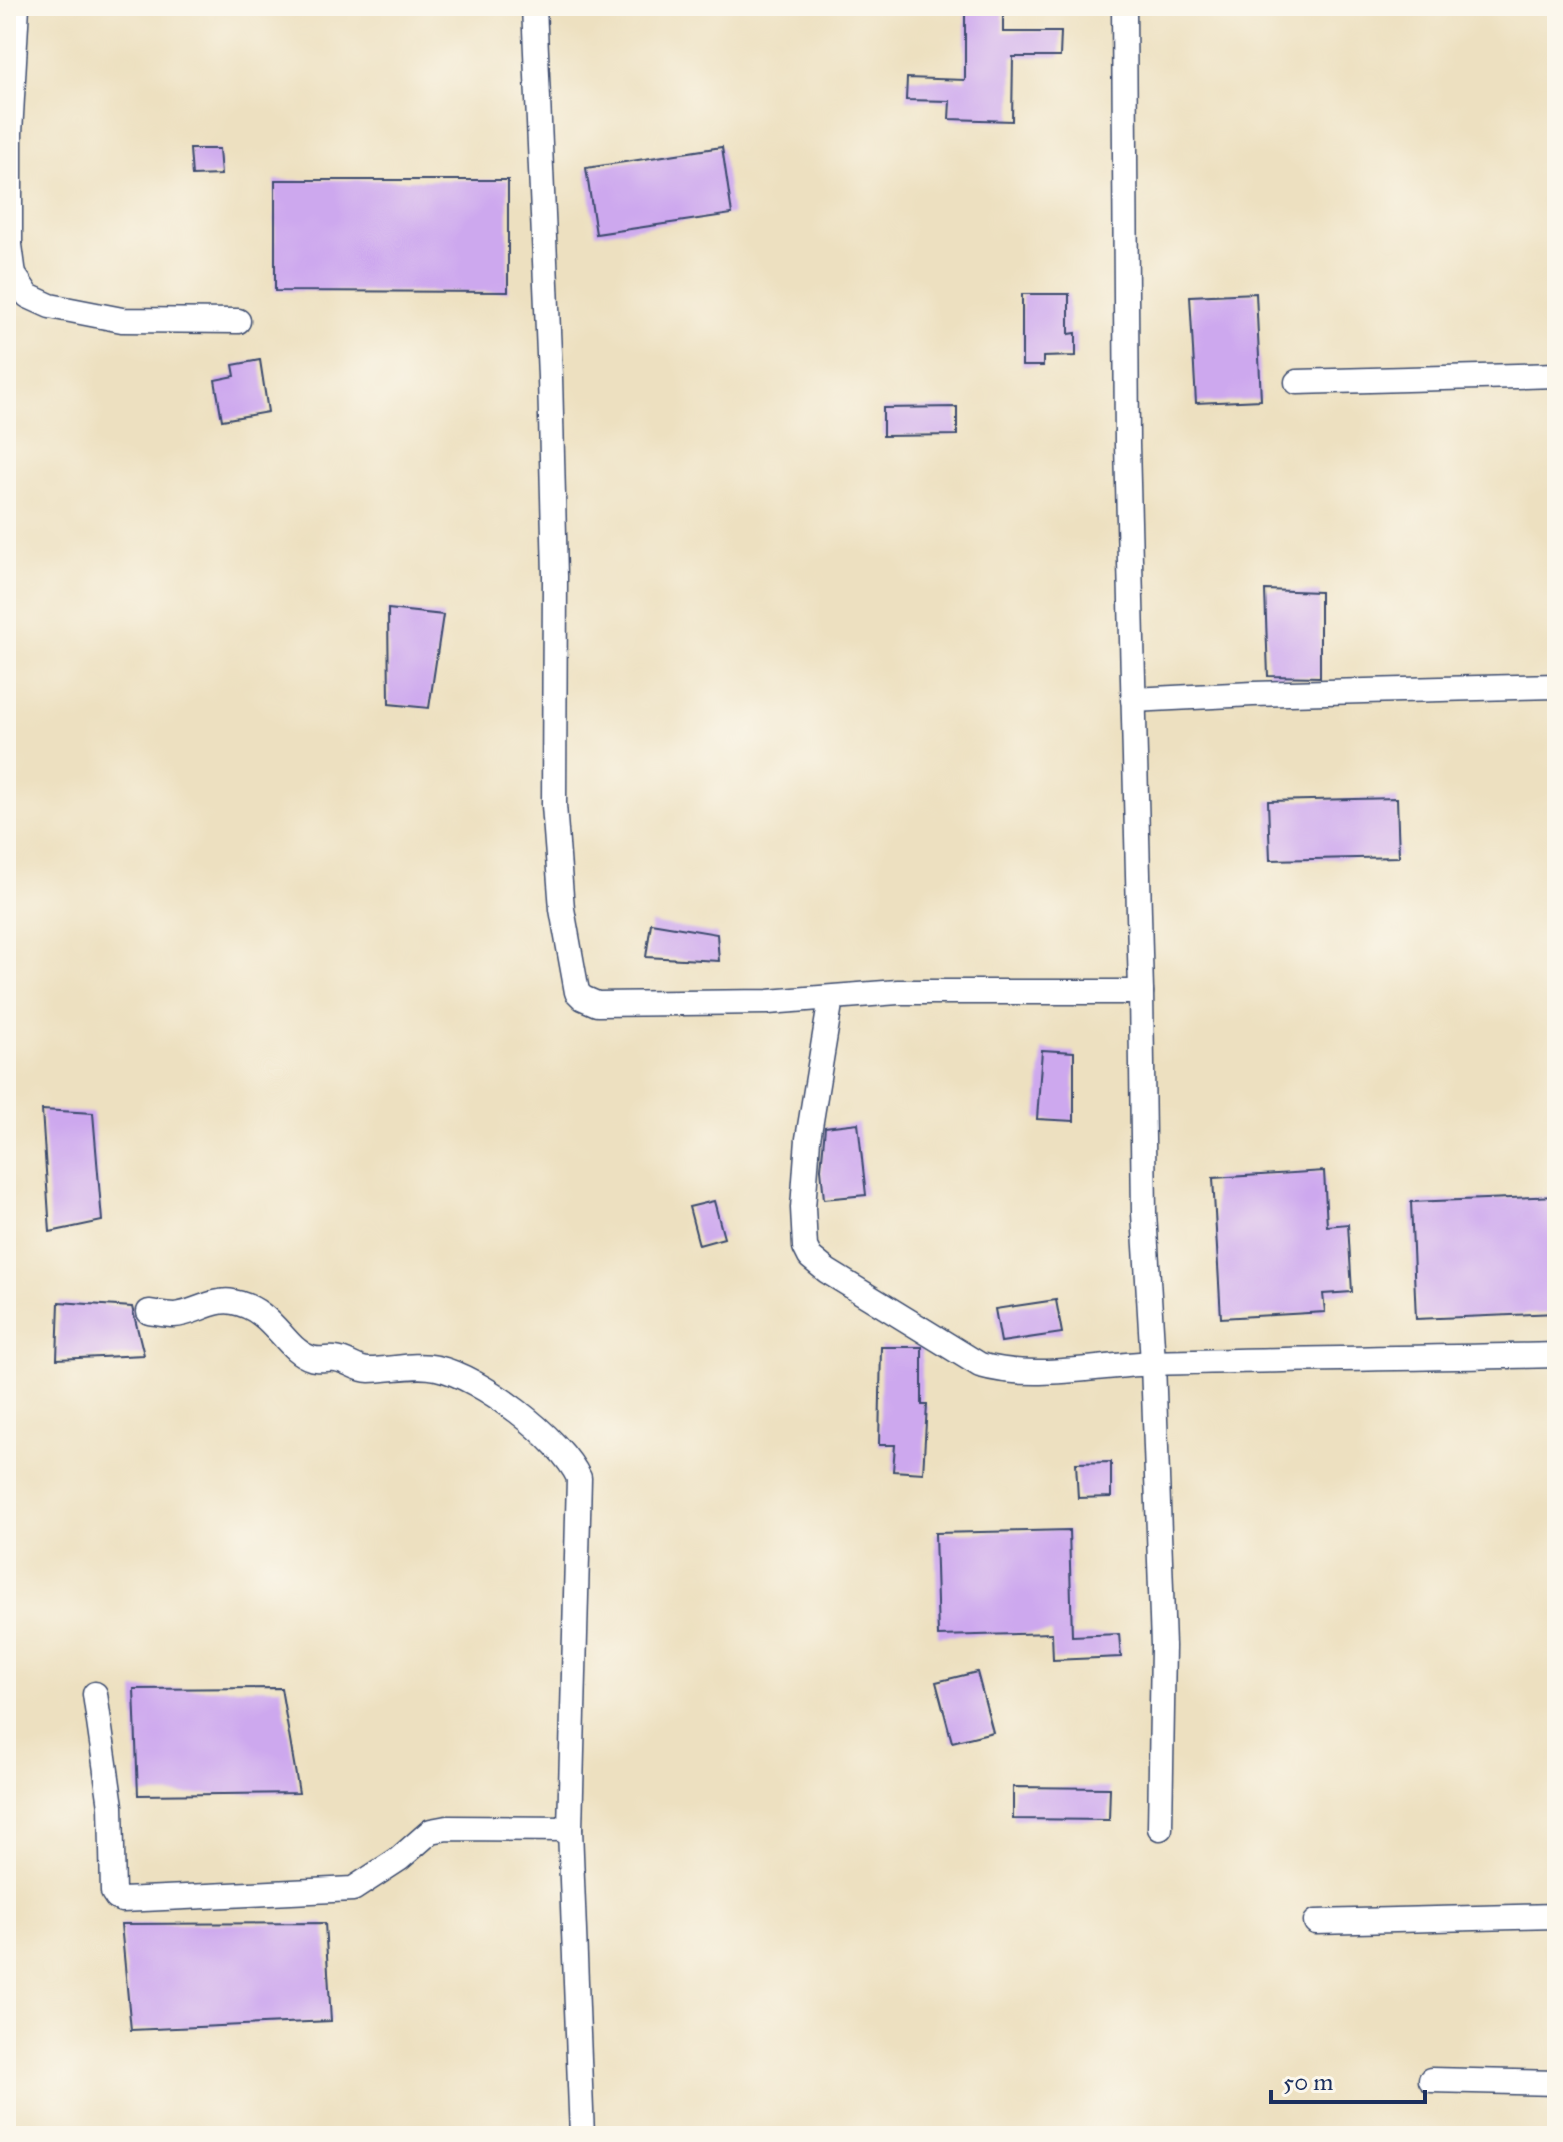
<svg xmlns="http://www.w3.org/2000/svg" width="1563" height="2142" font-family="'IM FELL Great Primer',serif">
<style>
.building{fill:#cda8ee}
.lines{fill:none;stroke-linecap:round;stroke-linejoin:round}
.minor-casing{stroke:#3a4a6d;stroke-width:27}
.minor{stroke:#fff;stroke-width:24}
</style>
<rect width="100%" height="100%" fill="#fbf7ec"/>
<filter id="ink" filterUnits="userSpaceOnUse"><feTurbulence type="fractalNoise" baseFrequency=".0125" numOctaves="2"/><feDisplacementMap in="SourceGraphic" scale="16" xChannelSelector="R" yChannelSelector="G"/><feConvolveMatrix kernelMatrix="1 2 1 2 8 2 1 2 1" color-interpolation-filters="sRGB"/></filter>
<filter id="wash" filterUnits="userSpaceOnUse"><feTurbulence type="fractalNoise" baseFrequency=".006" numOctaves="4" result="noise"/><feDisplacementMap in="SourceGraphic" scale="32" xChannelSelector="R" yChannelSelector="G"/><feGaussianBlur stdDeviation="1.8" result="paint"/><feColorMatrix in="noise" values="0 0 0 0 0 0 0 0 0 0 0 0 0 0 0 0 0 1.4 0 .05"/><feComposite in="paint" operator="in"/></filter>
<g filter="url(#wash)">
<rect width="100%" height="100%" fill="#ede0c0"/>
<g id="blocks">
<g class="building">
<polygon points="965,6 1003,6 1003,32 1061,32 1060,57 1013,57 1012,121 949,119 950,101 906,100 907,78 965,80"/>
<polygon points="722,147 732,214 596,234 586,168"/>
<polygon points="190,149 219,149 221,175 192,176"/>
<polygon points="275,180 508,180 508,292 275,291"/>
<polygon points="1256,293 1261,400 1196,403 1190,296"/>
<polygon points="1022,294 1069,294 1069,334 1076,333 1076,356 1043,357 1043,366 1022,366"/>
<polygon points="260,360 268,412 222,420 215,380 235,376 233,365"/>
<polygon points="957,407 957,435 883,436 883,408"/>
<polygon points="1265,590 1320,592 1320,677 1268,676"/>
<polygon points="388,609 443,615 429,708 389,704"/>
<polygon points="1397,798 1399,857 1270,860 1268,801"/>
<polygon points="651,923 717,934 719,961 646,957"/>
<polygon points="1042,1050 1074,1052 1074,1121 1037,1119"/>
<polygon points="42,1110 93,1113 102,1221 50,1232"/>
<polygon points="858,1123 866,1195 824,1199 821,1169 825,1127"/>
<polygon points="1324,1171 1327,1226 1348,1224 1352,1292 1323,1294 1325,1312 1221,1318 1213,1178"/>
<polygon points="1557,1196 1557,1313 1416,1319 1411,1202"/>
<polygon points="714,1201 724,1238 699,1245 689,1207"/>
<polygon points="1056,1300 1062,1333 1001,1342 995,1309"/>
<polygon points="59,1302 132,1307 144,1355 57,1359"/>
<polygon points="881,1347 922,1347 922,1405 927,1405 923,1473 893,1471 895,1445 879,1445"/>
<polygon points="1111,1462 1111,1497 1078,1498 1076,1463"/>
<polygon points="1069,1530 1072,1636 1119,1634 1121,1657 1053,1660 1052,1633 938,1636 935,1533"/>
<polygon points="977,1672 993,1732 952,1742 936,1682"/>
<polygon points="281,1688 299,1793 138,1795 134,1689"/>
<polygon points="1013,1787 1110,1788 1109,1820 1013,1819"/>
<polygon points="325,1923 331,2021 131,2030 121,1924"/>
</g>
</g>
</g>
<g filter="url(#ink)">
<use href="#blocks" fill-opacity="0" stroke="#3a4a6d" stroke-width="2"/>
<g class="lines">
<defs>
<g id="minor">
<polyline points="17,6 10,133 10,245 14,275 28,296 50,306 122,320 238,321"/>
<polyline points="534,6 550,377 555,576 554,805 562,909 577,992 583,998 597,1004 768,1002 898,992 1141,992"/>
<polyline points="1124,6 1127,444 1141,992 1144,1213 1153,1363 1163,1646 1160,1828"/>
<polyline points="1297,382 1557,375"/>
<polyline points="1133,700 1253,694 1557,686"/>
<path d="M831,998L808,1139L803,1208L805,1247L810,1257L827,1271L980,1365C1036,1381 1098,1365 1155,1363C1289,1359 1423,1358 1557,1355"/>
<path d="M149,1312C157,1313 166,1315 174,1315C194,1314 213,1298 233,1302C274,1309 284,1350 311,1358C319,1361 327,1358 335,1359C348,1360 356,1370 369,1370C391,1370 415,1363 437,1368C480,1377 561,1438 579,1478L570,1829L582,2136"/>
<polyline points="95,1694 111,1806 113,1892 117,1898 122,1900 353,1889 399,1859 431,1831 447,1828 570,1829"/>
<polyline points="1316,1922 1557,1916"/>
<polyline points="1431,2080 1557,2083"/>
</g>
</defs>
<use href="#minor" class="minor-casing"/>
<use href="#minor" class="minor"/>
</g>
</g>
<rect width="1563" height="2142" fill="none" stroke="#fbf7ec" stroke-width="32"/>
<path d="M1271 2090v12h154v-12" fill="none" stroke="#1b2f5e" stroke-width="4"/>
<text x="1283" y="2090" font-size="24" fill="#1b2f5e" stroke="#fbf7ec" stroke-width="6" paint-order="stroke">50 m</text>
</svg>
